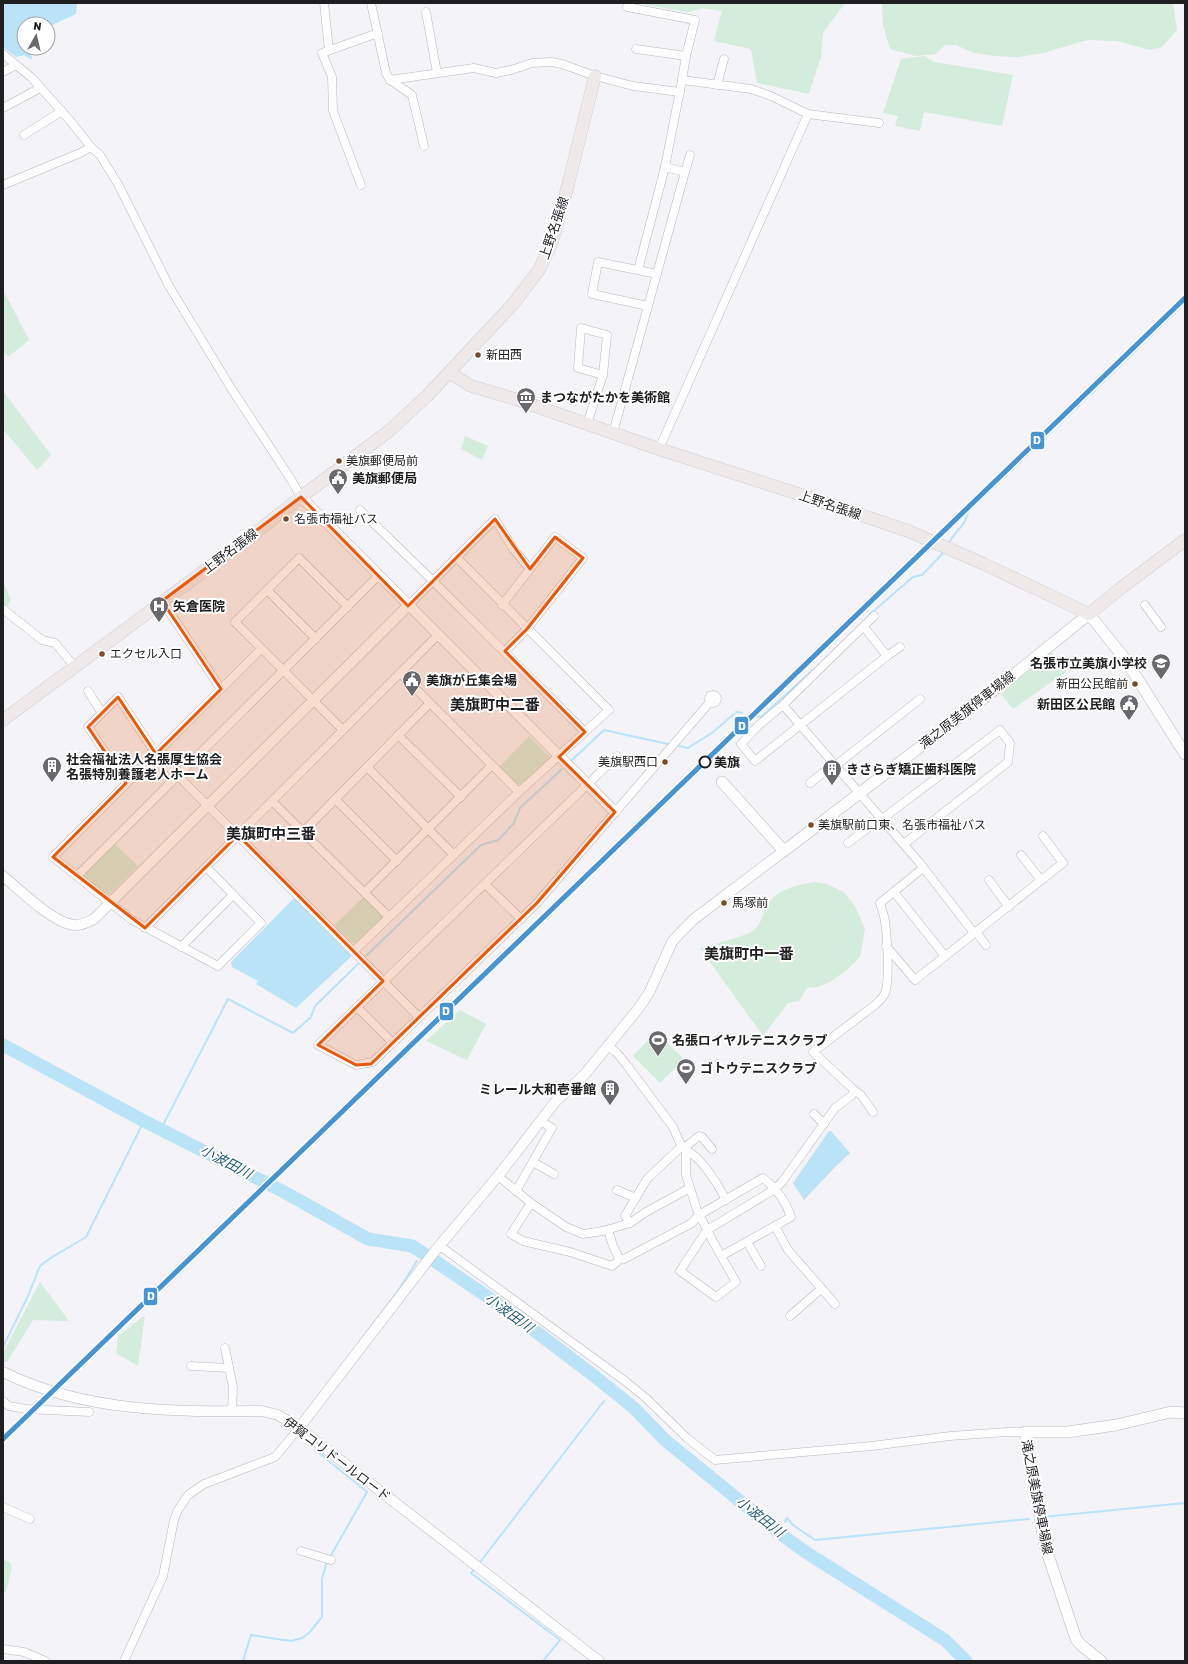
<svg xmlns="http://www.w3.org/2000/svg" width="1188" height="1664" font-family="Rubik,'Noto Sans JP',sans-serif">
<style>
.green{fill:#d4ecdb}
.water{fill:#bbe3f7}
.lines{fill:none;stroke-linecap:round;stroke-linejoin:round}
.stream{stroke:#bbe3f7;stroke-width:2}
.river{stroke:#bbe3f7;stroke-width:13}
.minor-casing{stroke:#b9b9be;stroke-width:9}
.tertiary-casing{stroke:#b9b9be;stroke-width:11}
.secondary-casing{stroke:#b9b9be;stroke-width:12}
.primary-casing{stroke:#ceced0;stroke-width:13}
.minor{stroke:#fdfdfe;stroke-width:8}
.tertiary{stroke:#fdfdfe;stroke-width:10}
.secondary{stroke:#fdfdfe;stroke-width:11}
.primary{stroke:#f0e9e9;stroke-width:12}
.rail-1-casing{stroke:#fff;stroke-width:8}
.rail-1{stroke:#4694d1;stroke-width:5}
.marked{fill:#e8590c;fill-opacity:0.2;stroke:#e8590c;stroke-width:3;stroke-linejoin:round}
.bus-dot{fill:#7a4b2a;stroke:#fff;stroke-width:1.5}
.stop-dot{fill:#fff;stroke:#1f1f22;stroke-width:2}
.labels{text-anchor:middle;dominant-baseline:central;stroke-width:4;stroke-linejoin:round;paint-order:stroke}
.bus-label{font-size:12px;fill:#1f1f22;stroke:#fff;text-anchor:start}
.street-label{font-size:13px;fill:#1f1f22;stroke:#fff}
.poi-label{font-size:13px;font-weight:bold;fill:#1f1f22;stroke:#fff;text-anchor:start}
.stop-label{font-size:13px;font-weight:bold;fill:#1f1f22;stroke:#fff;text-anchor:start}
.water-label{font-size:14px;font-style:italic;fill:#235c74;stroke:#fff}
.quarter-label{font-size:15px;font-weight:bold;fill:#1f1f22;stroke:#fff}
.line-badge{stroke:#fff;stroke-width:1.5}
.badge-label{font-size:11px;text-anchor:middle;font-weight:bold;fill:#fff}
</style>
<rect width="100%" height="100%" fill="#f3f3f8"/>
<g class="green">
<polygon points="644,3 845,3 823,33 821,57 809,94 757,83 751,49 714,41 722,11 703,8 688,12 646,5"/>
<polygon points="882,3 1173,3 1177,30 1162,47 1150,50 1117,41 1088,40 1043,53 1018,57 995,56 974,53 956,45 945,45 936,54 916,56 890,49 883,25"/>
<polygon points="924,56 934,62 1013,75 1002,126 924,112 920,131 895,126 898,116 883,113 901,59"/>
<polygon points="3,290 29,340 8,357 3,349"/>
<polygon points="3,391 51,455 37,470 3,429"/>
<polygon points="465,436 488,446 482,460 461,449"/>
<polygon points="3,581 11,600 5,608 3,606"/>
<polygon points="1051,652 1067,671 1013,709 1000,693"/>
<polygon points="529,736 550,757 549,761 522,785 517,784 499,767"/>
<polygon points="115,844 138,866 110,894 107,895 85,879 86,873"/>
<path d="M814,882L827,884L844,892L855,906L865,929L860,957L848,969L830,982L818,987L807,988L799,1001L788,1003L763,1036L700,948C713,944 746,937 755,929C760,925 763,915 765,909C775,889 794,886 814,882Z"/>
<polygon points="364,897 383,915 382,919 357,943 352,943 334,925"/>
<polygon points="460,1010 486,1024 467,1060 426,1041"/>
<polygon points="656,1032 684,1059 660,1083 633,1056"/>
<polygon points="40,1282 69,1321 33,1320 7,1362 4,1362 4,1351"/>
<polygon points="145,1315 138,1366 116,1353 118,1336"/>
<polygon points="3,1559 9,1562 12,1566 6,1592 3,1591"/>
</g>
<g class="water">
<polygon points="3,3 77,3 77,4 76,14 48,27 48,24 24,24 24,48 31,48 32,60 24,55 16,57 3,47"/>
<polygon points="295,897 353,955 296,1008 256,984 258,981 232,967 231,962"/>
<polygon points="829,1131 831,1131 850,1153 836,1166 804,1200 793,1183"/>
</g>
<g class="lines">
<g class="stream">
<path d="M948,545C953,532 966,526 968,512L1185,303"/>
<polyline points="870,614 913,577 922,575 944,552"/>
<polyline points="736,712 742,713"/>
<polyline points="756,716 761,717 813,670"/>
<polyline points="679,746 688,748 712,733 734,714"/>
<polyline points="572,760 604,730 668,744"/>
<polyline points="366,956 481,845 498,840 514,823 520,808 562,769"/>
<polyline points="161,1129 228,999 293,1033 311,1017 315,1006 359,963"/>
<polyline points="360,1341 398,1291 417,1261"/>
<polyline points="3,1347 28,1296 40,1266 49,1259 86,1237 144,1121"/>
<polyline points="319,1453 367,1492 330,1557"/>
<polyline points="1043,1517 1185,1503"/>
<polyline points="785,1522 787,1518 793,1525 815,1540 1029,1519"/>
<polyline points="778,1532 780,1529"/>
<polyline points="481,1561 604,1401"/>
<polyline points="474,1570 471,1573 560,1640 543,1661"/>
<polyline points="243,1661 251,1635 291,1641 302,1638 309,1633 322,1617 322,1579 327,1561"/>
</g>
<polyline class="river" points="3,1045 144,1121 286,1193 368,1239 412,1246 423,1253 510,1312 593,1375 634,1408 665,1440 778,1532 807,1553 945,1640 966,1661"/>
<defs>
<g id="minor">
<polyline points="324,3 329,50"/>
<polyline points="371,3 386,73 390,80 412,95 424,146"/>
<polyline points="627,7 695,20 686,56 682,80"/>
<polyline points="426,12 437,73"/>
<polyline points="636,49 686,56"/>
<polyline points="3,54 32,78 72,123 91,147 100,155 118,184 169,286 231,388 292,481 301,497"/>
<polyline points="3,72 16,65"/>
<polyline points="390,80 474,68 496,73 511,70 532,63 551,62 562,64 595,76 633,86 680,92"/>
<polyline points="717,85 724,59"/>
<polyline points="3,108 40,88"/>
<polyline points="24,135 62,111"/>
<polyline points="685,172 690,155"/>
<polyline points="3,185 80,153 91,147"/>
<polyline points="361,185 333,111 332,77 322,53 378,33"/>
<polyline points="638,270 665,167"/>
<polyline points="648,306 592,294 598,262 657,274"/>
<polyline points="587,424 603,375 607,335 581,328 578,368 603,375"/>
<polyline points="613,433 685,172 665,167 682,80 751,89 771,96 808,114 879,123"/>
<polyline points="659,449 808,114"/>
<polyline points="360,510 433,581 585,732"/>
<polyline points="267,590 316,639"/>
<polyline points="162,601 221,689"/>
<polyline points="502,605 555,537 583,558 527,629 505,651"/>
<polyline points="1145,605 1161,627"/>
<polyline points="408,606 495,519 514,550 530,569"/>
<polyline points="3,609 42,640 55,643 74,666"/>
<polyline points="864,627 887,656 755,761 741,744 759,725 783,705 874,616"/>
<polyline points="887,656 900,647"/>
<polyline points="400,673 519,792"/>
<polyline points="88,691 102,713"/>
<circle cx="713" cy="699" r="4"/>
<polyline points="783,705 919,862 974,933"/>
<polyline points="343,730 235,622 299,558 348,607"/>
<polyline points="398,735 461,797"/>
<polyline points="617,756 318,1045 356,1065 373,1062 537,903 710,702"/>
<polyline points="835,766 920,699"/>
<polyline points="367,767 454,855"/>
<polyline points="126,783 88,727 118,697 156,754 419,1017"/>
<polyline points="810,783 834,764"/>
<polyline points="335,799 397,861"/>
<polyline points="272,801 303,832"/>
<polyline points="882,819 1000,730 1010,743 1008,762 904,844"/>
<polyline points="848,843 881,818"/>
<polyline points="1021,855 1041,880"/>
<polyline points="206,867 261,923 218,966 132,920 53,857 261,649"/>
<polyline points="77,876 378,576"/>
<polyline points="989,880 1009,907"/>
<polyline points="485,884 521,919"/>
<polyline points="365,892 492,765"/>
<polyline points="894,892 945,956"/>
<polyline points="389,917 303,832 430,703"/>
<polyline points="145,928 438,635"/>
<polyline points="976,932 986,945"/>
<polyline points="886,946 915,980 1063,863 1043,836"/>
<polyline points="181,947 233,895"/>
<polyline points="354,951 519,792 609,710 456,557"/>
<polyline points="357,1007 393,1043"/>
<path d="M608,1046L616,1052L626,1064L673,1127L680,1143L686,1150V1175L697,1210C709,1235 722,1258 736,1282L716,1297L680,1271L707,1230L775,1189L782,1182L835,1108L852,1095L854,1090L813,1052L875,1005C879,1001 883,998 885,993C890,981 887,935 885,921C884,915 882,909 880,903L923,868"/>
<polyline points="854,1090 861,1095 873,1112"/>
<polyline points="814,1114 824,1124"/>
<polyline points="684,1148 699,1136 702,1137 712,1149"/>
<path d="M686,1150C703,1159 717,1183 726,1200"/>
<polyline points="533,1162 554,1174"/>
<polyline points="498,1176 531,1203 566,1227 583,1234 603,1231 630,1223 646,1212 690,1188"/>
<polyline points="617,1190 636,1198"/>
<polyline points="516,1191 552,1128 540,1121"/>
<polyline points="531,1203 511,1234 523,1241 570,1252 612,1266 617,1262 619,1258"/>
<polyline points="630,1223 625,1216 647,1179 682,1146"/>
<polyline points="775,1226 788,1250 835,1304"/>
<path d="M608,1230L613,1246L619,1258L624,1259L692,1223L699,1215L763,1178C776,1188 786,1202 791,1217L721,1256"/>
<polyline points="747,1242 761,1266"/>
<polyline points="440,1246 625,1381 647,1399 687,1438 715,1460 872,1446 950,1436 1007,1432 1025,1432"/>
<polyline points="790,1316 821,1289"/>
<polyline points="225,1348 233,1387 232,1411"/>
<polyline points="191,1366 229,1368"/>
<polyline points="3,1401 9,1406 26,1409 89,1412"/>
<polyline points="3,1507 30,1519"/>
<polyline points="301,1551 331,1560"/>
<polyline points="3,1649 24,1652 45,1661"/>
<polyline points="124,1661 163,1576 174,1520 178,1510 188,1495 204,1484 275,1457 299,1428"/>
</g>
<g id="tertiary">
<polyline points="301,497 615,812"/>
<path d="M3,876C20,890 53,923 74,925C81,926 88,922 94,919L408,606"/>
<path d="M3,1372C83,1412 175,1412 262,1411L278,1415L299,1428L599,1661"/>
<polyline points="299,1428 435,1251 498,1176 556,1101 585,1074 638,1009 649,993 672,942 679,934 694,919 784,851"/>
</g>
<g id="secondary">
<polyline points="722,782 784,851 1001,685 1089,614 1125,659 1185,754"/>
<polyline points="1101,1661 1081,1645 1076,1639 1045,1546 1025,1432 1068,1432 1116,1425 1171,1412 1185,1413"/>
</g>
<g id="primary">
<polyline points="450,373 471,386 515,399 659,449 817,500 908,531 984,564 1089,614 1121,588 1185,540"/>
<polyline points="3,720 254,534 301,497 389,431 427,396 513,304 539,270 552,242 568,185 595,76"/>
</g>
</defs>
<use href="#minor" class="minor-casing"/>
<use href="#tertiary" class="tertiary-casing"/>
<use href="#secondary" class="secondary-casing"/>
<use href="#primary" class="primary-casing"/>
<use href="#minor" class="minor"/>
<use href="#tertiary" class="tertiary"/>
<use href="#secondary" class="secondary"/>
<use href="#primary" class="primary"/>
<defs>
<polyline id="rail-1" points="3,1439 1185,298"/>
</defs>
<use href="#rail-1" class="rail-1-casing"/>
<use href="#rail-1" class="rail-1"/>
</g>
<path class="marked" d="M301,497L408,606L495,519L530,569L555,537L583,558L527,629L505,651L585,732L559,757L615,812L537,903L371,1064L356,1065L318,1045L383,981L238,835L145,928L53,857L126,783L88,727L118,697L156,754L221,689L162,601Z"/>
<defs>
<symbol id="museum-pin" viewBox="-11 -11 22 30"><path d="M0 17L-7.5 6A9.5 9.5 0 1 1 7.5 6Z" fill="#69696d" stroke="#fff"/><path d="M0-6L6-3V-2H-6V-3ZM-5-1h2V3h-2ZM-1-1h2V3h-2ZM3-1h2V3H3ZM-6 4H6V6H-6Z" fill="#fff"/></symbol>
<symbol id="civic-pin" viewBox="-11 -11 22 30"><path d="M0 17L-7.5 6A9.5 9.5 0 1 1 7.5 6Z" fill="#69696d" stroke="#fff"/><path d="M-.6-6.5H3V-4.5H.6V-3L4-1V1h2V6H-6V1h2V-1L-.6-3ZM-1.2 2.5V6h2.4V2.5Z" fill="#fff"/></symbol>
<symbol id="hospital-pin" viewBox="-11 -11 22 30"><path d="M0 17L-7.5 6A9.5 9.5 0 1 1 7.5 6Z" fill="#69696d" stroke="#fff"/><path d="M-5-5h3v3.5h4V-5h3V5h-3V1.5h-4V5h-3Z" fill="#fff"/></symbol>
<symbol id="school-pin" viewBox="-11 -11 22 30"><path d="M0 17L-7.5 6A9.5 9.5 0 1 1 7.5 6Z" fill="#69696d" stroke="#fff"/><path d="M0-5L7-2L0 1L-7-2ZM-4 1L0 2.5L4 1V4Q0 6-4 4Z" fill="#fff"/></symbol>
<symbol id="building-pin" viewBox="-11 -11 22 30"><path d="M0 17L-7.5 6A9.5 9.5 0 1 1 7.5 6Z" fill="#69696d" stroke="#fff"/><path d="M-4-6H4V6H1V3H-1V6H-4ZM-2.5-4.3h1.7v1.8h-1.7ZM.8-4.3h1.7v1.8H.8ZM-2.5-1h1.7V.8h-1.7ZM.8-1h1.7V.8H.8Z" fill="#fff"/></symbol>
<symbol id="stadium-pin" viewBox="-11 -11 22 30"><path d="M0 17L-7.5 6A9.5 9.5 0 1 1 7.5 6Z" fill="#69696d" stroke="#fff"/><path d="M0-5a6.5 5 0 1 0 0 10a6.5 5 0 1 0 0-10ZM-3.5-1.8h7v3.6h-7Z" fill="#fff"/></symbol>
</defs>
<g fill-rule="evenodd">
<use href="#museum-pin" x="515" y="386" width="22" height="30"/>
<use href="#civic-pin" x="327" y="467" width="22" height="30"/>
<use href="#hospital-pin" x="148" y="595" width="22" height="30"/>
<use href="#school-pin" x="1150" y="652" width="22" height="30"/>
<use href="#civic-pin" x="401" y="669" width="22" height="30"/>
<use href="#civic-pin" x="1118" y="693" width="22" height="30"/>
<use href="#building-pin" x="41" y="755" width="22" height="30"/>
<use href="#building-pin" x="821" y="758" width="22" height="30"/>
<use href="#stadium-pin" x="647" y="1029" width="22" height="30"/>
<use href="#stadium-pin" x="675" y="1057" width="22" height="30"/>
<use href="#building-pin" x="599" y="1078" width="22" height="30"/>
</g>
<g class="bus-dot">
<circle cx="478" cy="355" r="3.5"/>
<circle cx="339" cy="461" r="3.5"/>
<circle cx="286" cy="519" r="3.5"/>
<circle cx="102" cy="654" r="3.5"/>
<circle cx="1135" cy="684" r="3.5"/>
<circle cx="665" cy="762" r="3.5"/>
<circle cx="811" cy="825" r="3.5"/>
<circle cx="724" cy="903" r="3.5"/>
</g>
<circle class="stop-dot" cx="705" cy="762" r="5.5"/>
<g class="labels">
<g class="bus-label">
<text x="486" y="355">新田西</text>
<text x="346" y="461">美旗郵便局前</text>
<text x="294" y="519">名張市福祉バス</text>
<text x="110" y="654">エクセル入口</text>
<text x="1128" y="684" text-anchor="end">新田公民館前</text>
<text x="658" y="762" text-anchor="end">美旗駅西口</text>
<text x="818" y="825">美旗駅前口東、名張市福祉バス</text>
<text x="732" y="903">馬塚前</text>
</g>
<g class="street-label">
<text transform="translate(554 228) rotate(-71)">上野名張線</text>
<text transform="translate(830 505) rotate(19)">上野名張線</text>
<text transform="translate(230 551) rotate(-37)">上野名張線</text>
<text transform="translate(967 710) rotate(-38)">滝之原美旗停車場線</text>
<text transform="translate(337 1459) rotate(37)">伊賀コリドールロード</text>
<text transform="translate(1037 1497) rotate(79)">滝之原美旗停車場線</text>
</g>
<g class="poi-label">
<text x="540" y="397">まつながたかを美術館</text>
<text x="352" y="478">美旗郵便局</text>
<text x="173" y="606">矢倉医院</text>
<text x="1147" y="663" text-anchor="end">名張市立美旗小学校</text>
<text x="426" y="680">美旗が丘集会場</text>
<text x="1115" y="704" text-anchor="end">新田区公民館</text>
<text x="66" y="759">社会福祉法人名張厚生協会<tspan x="66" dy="15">名張特別養護老人ホーム</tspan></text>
<text x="846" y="769">きさらぎ矯正歯科医院</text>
<text x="672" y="1040">名張ロイヤルテニスクラブ</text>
<text x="700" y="1068">ゴトウテニスクラブ</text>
<text x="596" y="1089" text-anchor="end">ミレール大和壱番館</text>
</g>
<g class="stop-label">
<text x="714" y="762">美旗</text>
</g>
<g class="water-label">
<text transform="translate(226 1162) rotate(28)">小波田川</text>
<text transform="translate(509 1313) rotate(36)">小波田川</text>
<text transform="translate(760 1517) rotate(38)">小波田川</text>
</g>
<g class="quarter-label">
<text x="495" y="705">美旗町中二番</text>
<text x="271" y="834">美旗町中三番</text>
<text x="749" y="954">美旗町中一番</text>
</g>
</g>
<g class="line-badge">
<rect x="1030" y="431" width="15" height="19" rx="4" fill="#4694d1"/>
<rect x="734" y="716" width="15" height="19" rx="4" fill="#4694d1"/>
<rect x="439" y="1002" width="15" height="19" rx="4" fill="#4694d1"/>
<rect x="143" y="1287" width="15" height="19" rx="4" fill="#4694d1"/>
</g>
<g class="badge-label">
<text x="1037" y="444">D</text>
<text x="742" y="730">D</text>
<text x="446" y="1015">D</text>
<text x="151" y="1300">D</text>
</g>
<rect width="1188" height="1664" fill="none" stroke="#1f1f22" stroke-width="8"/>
<g transform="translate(36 36) rotate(8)"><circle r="19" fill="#ffffff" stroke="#a5a5a7"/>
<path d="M0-3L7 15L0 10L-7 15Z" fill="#69696d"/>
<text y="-6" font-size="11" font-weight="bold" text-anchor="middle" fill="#1f1f22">N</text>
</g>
</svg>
